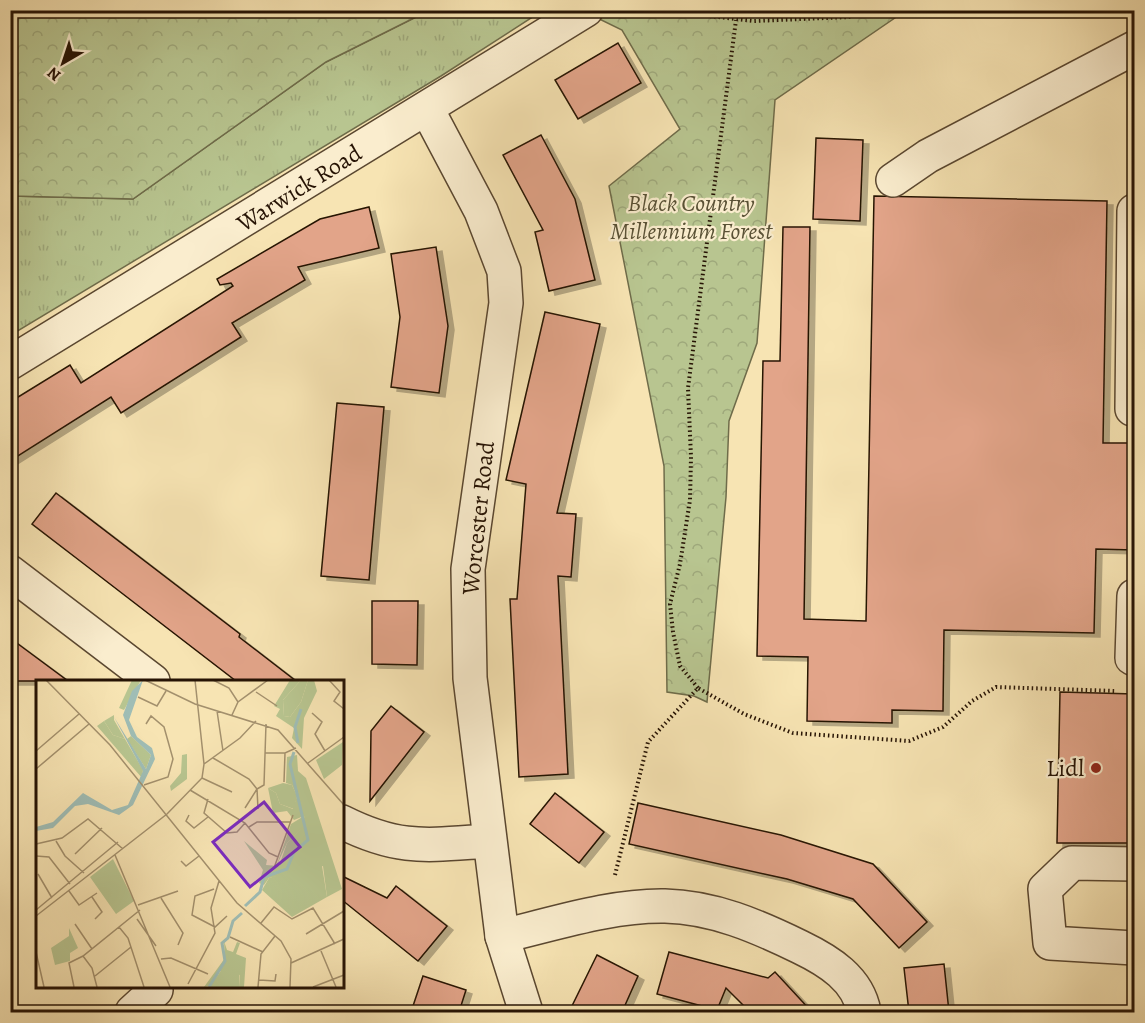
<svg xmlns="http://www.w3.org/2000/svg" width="1145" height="1023" font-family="Alegreya,serif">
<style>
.grass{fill:url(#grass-tufts);stroke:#6f6c4a;stroke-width:1.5}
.forest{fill:url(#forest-crowns);stroke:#6f6c4a;stroke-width:1.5}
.building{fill:#e2a489;stroke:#261304;stroke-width:1.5;filter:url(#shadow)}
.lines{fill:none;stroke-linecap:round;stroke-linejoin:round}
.minor-casing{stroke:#5a4730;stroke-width:36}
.path{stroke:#261304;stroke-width:4;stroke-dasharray:1.5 3;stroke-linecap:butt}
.minor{stroke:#faedce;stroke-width:33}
.poi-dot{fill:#8f2418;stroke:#faedce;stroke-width:2}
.labels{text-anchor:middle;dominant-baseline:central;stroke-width:4.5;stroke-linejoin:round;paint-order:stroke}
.street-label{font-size:24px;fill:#261304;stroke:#faedce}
.park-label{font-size:24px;font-style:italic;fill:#595135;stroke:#faedce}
.poi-label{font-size:24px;fill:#261304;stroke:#faedce;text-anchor:end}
.inset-river{fill:none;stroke:#9fbdb5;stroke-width:3}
.inset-road{fill:none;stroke:#a3906d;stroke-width:1.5}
.view{fill:#7b2cbf;fill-opacity:0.15;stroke:#7b2cbf;stroke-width:3}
.inset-edge{fill:none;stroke:#261304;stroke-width:3}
</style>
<defs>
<pattern id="grass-tufts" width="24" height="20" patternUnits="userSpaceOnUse" patternTransform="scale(1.5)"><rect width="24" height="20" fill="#b8c590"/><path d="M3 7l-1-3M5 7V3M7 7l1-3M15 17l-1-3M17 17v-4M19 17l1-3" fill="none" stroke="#9ea87b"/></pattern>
<pattern id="forest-crowns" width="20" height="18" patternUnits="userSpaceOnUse" patternTransform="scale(1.5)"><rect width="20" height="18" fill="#b8c590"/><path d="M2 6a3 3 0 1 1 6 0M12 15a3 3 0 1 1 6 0" fill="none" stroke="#9ea87b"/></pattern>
<filter id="shadow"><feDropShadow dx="6" dy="4" stdDeviation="0" flood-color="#0004"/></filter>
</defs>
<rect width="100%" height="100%" fill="#f7e4b3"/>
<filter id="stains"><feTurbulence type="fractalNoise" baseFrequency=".00333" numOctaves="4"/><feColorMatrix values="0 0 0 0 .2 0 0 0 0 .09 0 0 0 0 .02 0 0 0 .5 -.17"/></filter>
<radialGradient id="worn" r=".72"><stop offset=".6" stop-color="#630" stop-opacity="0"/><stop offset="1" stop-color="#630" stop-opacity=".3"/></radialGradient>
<polygon class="grass" points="428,11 542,11 441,76 11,335 11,196 133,199 326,62"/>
<g class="forest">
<polygon points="11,10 428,10 428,11 326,62 133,199 11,196"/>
<polygon points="583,11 905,11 775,100 757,343 729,421 726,497 707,702 694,696 667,692 664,466 609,186 680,129 622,30"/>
</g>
<g class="building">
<polygon points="618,43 641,83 578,119 555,80"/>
<polygon points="541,135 575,199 595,280 549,291 535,232 543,230 503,155"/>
<polygon points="816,138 863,140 860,221 813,219"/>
<polygon points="874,196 1107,201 1103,443 1134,443 1134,550 1096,549 1094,633 944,630 943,711 892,710 892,723 807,721 808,657 757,656 763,361 780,361 783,227 810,227 804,619 866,621"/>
<polygon points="369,207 379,248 298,267 305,280 232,323 241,337 121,413 111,397 10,461 10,402 70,365 81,383 233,286 231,283 220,285 217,279 320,219"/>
<polygon points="436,247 448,326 439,393 391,387 400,317 391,254"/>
<polygon points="545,312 600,324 557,513 576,514 571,577 558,576 568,774 519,777 510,599 517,599 526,484 506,480"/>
<polygon points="337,403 384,407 369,580 321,576"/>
<polygon points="56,493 240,634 239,637 296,681 236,681 84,564 32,524"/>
<polygon points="372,601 418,601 417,665 372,664"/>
<polygon points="10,638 68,681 10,681"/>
<polygon points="1060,692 1134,694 1134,843 1057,843"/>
<polygon points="391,706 424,732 370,801 371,731"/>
<polygon points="555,793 604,832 579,863 530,824"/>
<polygon points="638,803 781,835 873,864 927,922 899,948 853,899 787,879 629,844"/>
<polygon points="342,876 387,898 396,886 447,926 418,961 342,900"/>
<polygon points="669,952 768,978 775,972 812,1012 750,1012 726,988 717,1010 657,994"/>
<polygon points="597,955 638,976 622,1012 569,1012"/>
<polygon points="944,964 949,1012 909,1012 904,968"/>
<polygon points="423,976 466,990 459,1012 411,1012"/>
</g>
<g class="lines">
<defs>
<g id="minor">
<polyline points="427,109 481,211 504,271 506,303 468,569 470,678 502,936 526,1012"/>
<polyline points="893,180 928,156 1134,48"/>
<polyline points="10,363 586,10"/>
<polyline points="1132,409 1134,211"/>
<polyline points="10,572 153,681"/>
<polyline points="1134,596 1132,658 1134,659"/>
<path d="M342,822C400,851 427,845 489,841"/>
<polyline points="1134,864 1072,863 1045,889 1050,943 1134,948"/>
<path d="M502,936C554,924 611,905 665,906C713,907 757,926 800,947C829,961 858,979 864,1012"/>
<polyline points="132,1012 156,990"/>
</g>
</defs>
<use href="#minor" class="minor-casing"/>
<g class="path">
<polyline points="656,10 754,21 849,17 858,10"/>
<polyline points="698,688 680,666 673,632 670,604 680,564 690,500 691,457 688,388 736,20"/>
<polyline points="615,875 648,742 698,688 744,714 793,733 909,741 943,727 972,701 996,687 1116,691"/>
</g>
<use href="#minor" class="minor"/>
</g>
<circle class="poi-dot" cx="1096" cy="768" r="6"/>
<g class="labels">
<g class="street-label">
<text transform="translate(299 188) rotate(-32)">Warwick Road</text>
<text transform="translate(478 518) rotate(-84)">Worcester Road</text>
</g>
<g class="park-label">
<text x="691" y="203">Black Country<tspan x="691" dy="28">Millennium Forest</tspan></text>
</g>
<g class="poi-label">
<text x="1084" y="768">Lidl</text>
</g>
</g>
<g transform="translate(36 680)">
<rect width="308" height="308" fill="#f7e4b3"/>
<path d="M96,0H105L88,30L83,28ZM265,0H272L265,22L254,37L248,36L247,20ZM78,35V40L89,59L77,55L68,41ZM247,103L256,105L261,116L258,129L244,124L240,113L232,108ZM268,136L271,143L251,163L240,187L255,144ZM33,248L42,268L34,273V281L19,285L15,268L33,256Z" fill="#b8c590"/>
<path d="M254,0H265L247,20L248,36L254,37L265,22L272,0H278L281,11L268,38L266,69L256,58L258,48L240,36L244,29L238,26ZM68,41L77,55L89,59L107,90L106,98L61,46ZM95,56L115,75L110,89L91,59ZM307,62L306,85L288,99L280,80ZM151,74V99L135,111L134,106L145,93L146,75ZM261,75L262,91L270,98L306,209L291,217L287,186L233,198L228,205L223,203L227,190L208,161L231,180L230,185L243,186L251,163L270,143L268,136L258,140L251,131L237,133L232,108L240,113L244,124L257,129L261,116L256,105L250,103L251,77ZM188,261L191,270L197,272L201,262L204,263L200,274L210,278L208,307H203L204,295L184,291L177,305L168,307L189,278Z" fill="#b8c590"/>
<path d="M270,178L286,186L291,217L256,237L226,210L233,198L259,190ZM77,179L98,221L80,234L54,197ZM192,280L204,283L203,307H174Z" fill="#b8c590"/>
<path d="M107,0L93,40L101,57L116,68L119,79L97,125L83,135L52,124L39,126L17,148L0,151V147L17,142L47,113L76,130L92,125L107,91L78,37L110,89L115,75L95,56L87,35L96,11Z" fill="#9fbdb5"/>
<path class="inset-river" d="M262,63L259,47L265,29M209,226L224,212L228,197L251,189L258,172L272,160L254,84L258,72M173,307L189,281L186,263L192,258L197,241L206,233"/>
<path class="inset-road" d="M10,0L74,65L201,223L245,261L255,279L254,307M109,0L159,24L242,50L308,125M177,0L193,8L202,22M293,0L304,12L298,21L308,29M220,12L241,26M102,17L121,26L130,11M181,31L187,71M276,33L286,42L279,54L289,71M196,35L202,22L232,0M0,71L43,34M229,73H249L260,68M177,78L213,99L221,109L209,128M272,83L308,57M168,84L204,58L220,41M0,89L53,44M166,98L196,112M248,102L249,73M108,105L132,97L137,79L128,47L115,36L110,44M154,110L209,143L233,173L242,177M172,119L168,133L191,153L201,152L209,143M222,129L221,109L228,105L230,44M153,135L150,141L158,148L172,137M213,147L221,142H254M20,161L29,176L48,193M0,164L26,158L52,139L87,169M39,174L66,148M79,175L134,307M0,176L13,177L34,204M145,181L150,186L163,176M238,188L257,135M2,194L16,218M178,209L159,216L156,235L179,247L191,236M33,211L43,225L61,213M56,217L66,232L59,239M125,218L147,253L142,265M102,225L142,211M0,230L82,162M0,236L131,134L166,98L168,84L159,0M101,239L120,266M225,243L238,227L256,239L277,228L299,264M39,244L56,269M83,247L92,258L108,307M270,254L308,231M194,257L227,272M285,271L300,307M0,272L8,307M47,276L56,288L61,307M125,279L135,278L172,294M255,283L308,259M59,296L95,267M223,300L239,301L240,294M152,304L179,253L175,228L183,201M38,307L33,283L47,276L104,230M222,307L225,274L239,256M277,307L308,295"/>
<path class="view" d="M228,122L264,167L214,207L177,162Z"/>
<rect width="308" height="308" class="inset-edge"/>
</g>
<rect width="1145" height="1023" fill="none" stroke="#f7e4b3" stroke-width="36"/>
<rect x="12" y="12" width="1121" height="999" fill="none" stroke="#261304" stroke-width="3"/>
<rect x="18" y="18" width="1109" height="987" fill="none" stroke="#261304" stroke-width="1.5"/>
<g transform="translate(63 63) rotate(219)" stroke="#faedce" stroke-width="4.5" paint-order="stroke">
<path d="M0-4.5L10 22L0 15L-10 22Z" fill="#261304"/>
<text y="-9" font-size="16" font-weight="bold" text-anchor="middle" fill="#261304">N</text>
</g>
<rect width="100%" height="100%" filter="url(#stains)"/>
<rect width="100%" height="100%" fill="url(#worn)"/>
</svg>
